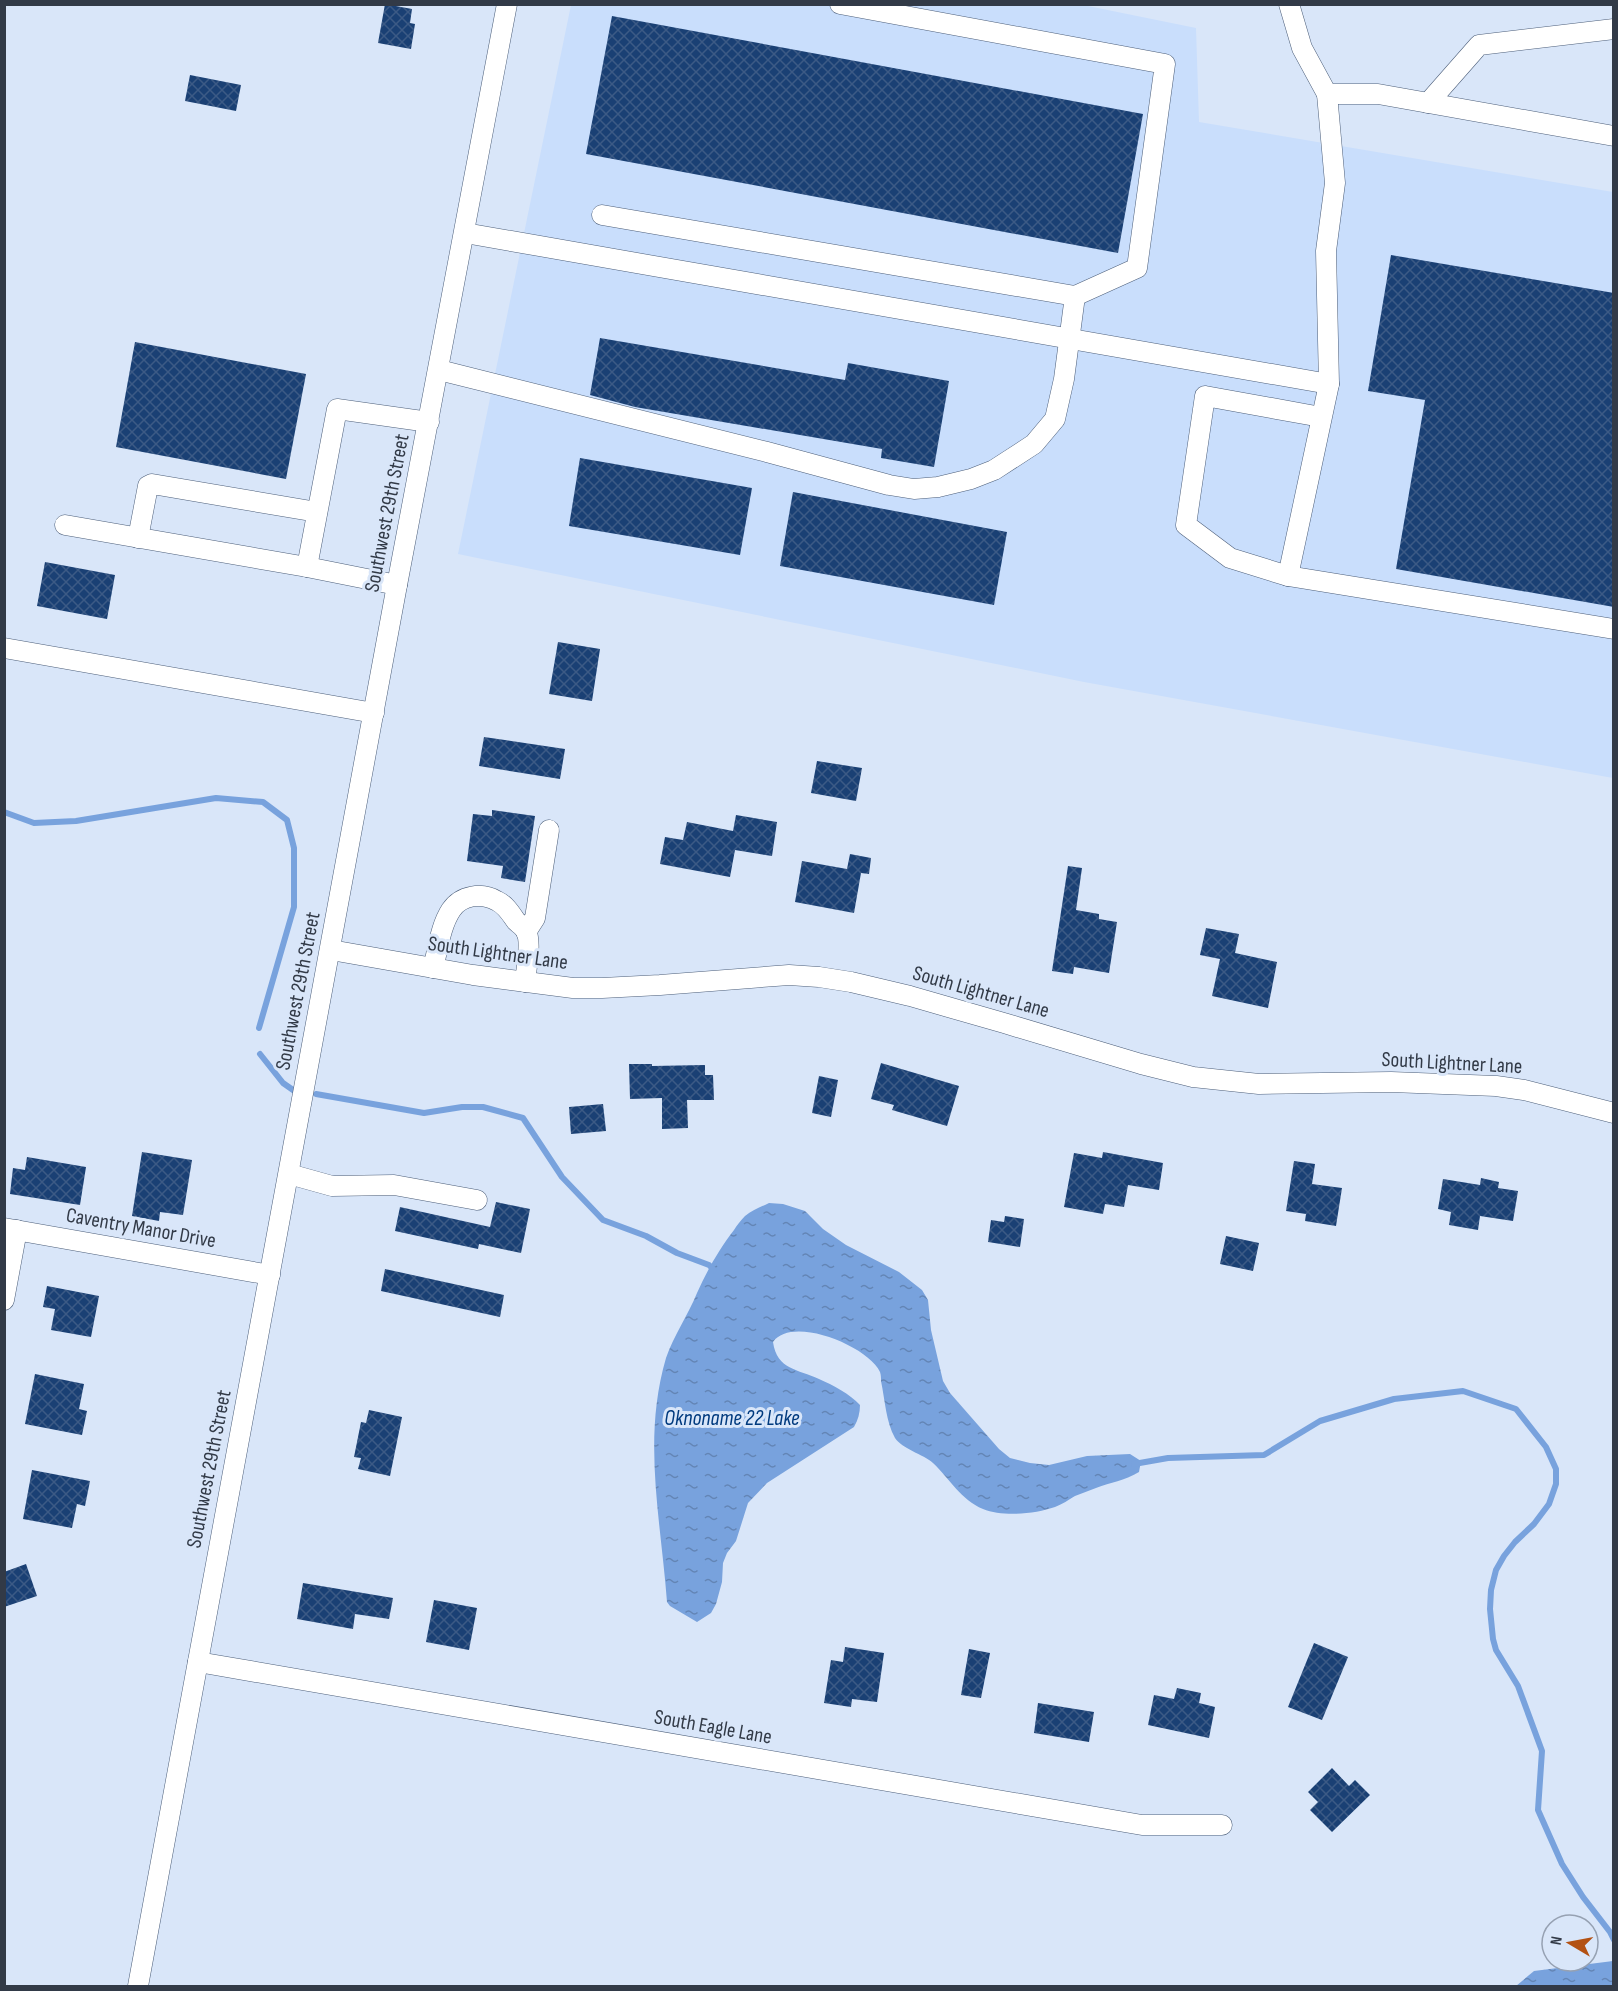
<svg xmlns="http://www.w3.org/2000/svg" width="1618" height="1991" font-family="'Sofia Sans Condensed',sans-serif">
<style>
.built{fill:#c9defc}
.water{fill:url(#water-ripples)}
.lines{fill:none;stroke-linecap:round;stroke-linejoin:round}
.stream{stroke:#78a2dd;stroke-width:6}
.building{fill:url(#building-cross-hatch)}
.minor-casing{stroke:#4d5f7a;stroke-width:21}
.minor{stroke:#fff;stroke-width:20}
.labels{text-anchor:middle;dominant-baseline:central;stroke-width:6;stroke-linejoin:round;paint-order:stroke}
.street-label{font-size:21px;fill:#323a47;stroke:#d9e6f9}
.water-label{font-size:22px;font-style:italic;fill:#003a7e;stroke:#d9e6f9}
</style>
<defs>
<pattern id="water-ripples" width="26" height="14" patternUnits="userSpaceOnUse" patternTransform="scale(1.5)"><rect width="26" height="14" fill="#78a2dd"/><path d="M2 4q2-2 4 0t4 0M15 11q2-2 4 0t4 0" fill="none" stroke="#6385b5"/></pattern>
<pattern id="building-cross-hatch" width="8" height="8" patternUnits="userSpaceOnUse" patternTransform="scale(1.5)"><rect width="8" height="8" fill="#1a4074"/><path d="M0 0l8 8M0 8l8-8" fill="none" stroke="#3c5a85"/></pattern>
</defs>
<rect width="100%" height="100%" fill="#d9e6f9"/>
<polygon class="built" points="571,5 1083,5 1196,28 1199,122 1613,192 1613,778 1084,682 458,554"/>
<g class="water">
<path d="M769,1203L783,1204L805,1211L823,1229L846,1245L899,1272L922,1290L928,1300L931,1330L943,1381L950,1393L999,1449L1010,1458L1030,1463L1049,1465L1087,1456L1130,1454L1141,1461L1139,1472C1124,1481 1111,1482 1096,1488C1089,1491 1082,1493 1075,1496C1068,1500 1063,1504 1055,1507C1035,1514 1003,1517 983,1509C961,1500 950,1479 933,1463C923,1454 902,1449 895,1438C886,1422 885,1400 881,1381C881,1378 881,1375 880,1372C868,1346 792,1315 773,1342C777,1370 798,1369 819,1379C833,1385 850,1394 860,1405C860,1413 858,1420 854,1427L767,1483L748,1503L736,1541L727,1553L723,1563L722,1582L716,1604L711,1613L697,1622L670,1606L667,1602C661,1520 642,1440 666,1358C674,1335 688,1315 697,1293C708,1269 718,1251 734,1230C737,1225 741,1220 745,1216C752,1210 761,1207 769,1203Z"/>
<polygon points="1613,1961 1613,1986 1516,1986 1534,1971"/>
</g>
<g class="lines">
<g class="stream">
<polyline points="4,812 34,823 76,821 216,798 263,802 287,820 294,848 294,907 259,1028"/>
<polyline points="260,1054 283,1083 293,1090"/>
<polyline points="316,1094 424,1113 462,1107 483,1107 523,1118 562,1177 603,1220 646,1236 677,1253 709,1265 714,1270"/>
<polyline points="1134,1464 1168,1458 1264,1455 1320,1421 1394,1399 1463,1391 1516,1409 1546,1447 1556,1469 1556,1484 1549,1504 1534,1524 1515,1542 1504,1556 1496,1570 1491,1590 1490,1609 1493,1639 1496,1650 1518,1686 1542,1751 1538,1810 1562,1864 1583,1897 1610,1932 1614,1940"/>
</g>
</g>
<g class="building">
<polygon points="385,4 412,9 410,23 415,24 411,49 378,43"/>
<polygon points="612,16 1143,114 1118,253 586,154"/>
<polygon points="190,75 241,85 236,111 185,101"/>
<polygon points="1391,255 1614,293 1614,607 1396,569 1425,400 1368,391"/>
<polygon points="600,338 845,380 848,363 949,381 934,467 881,458 882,449 635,407 590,395"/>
<polygon points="135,342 306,374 286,479 116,447"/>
<polygon points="580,458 752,488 740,555 569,526"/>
<polygon points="793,492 1007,532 994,605 780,566"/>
<polygon points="45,562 115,575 107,619 37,606"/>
<polygon points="558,642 600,649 592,701 549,694"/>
<polygon points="484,737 565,749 560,779 479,766"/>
<polygon points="817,761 862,768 856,801 811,793"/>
<polygon points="492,810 535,816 525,882 501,878 503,866 467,861 473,814 492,816"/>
<polygon points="736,815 777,822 772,856 735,850 730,877 660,864 665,837 683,840 687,822 733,831"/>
<polygon points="850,854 871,858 869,874 861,873 854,913 795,902 802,861 847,869"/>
<polygon points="1068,866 1082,868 1076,910 1099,914 1099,919 1117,922 1109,973 1074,967 1073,974 1052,971"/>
<polygon points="1206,928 1239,934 1235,953 1277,962 1268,1008 1212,996 1220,959 1200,955"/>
<polygon points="881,1063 959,1086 947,1126 892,1110 894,1105 871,1099"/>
<polygon points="629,1064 652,1064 652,1066 705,1065 705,1075 713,1075 714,1100 687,1100 688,1128 662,1129 662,1098 630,1099"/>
<polygon points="819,1076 838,1080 831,1117 812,1113"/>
<polygon points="603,1104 606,1131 571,1134 569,1107"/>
<polygon points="142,1152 192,1160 183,1215 160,1212 159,1221 132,1216"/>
<polygon points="1103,1152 1163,1163 1159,1190 1128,1185 1124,1207 1105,1204 1103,1214 1064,1207 1074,1153 1102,1158"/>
<polygon points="27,1157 86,1167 80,1205 10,1194 13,1168 25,1170"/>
<polygon points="1294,1161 1315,1164 1312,1184 1342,1188 1336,1226 1305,1221 1306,1214 1286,1211"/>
<polygon points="1481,1178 1499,1182 1498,1188 1518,1191 1513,1221 1480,1216 1478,1230 1449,1225 1451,1212 1438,1209 1443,1179 1480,1185"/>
<polygon points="496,1202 530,1209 521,1253 479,1244 478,1249 395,1231 400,1207 490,1227"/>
<polygon points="1005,1216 1024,1219 1020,1247 988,1242 991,1220 1004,1222"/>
<polygon points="1226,1236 1259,1243 1253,1271 1220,1264"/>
<polygon points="385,1269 504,1295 500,1317 381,1291"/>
<polygon points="47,1286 99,1296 91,1337 51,1330 55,1309 43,1307"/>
<polygon points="35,1374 84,1384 79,1409 87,1411 82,1435 25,1424"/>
<polygon points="369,1410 402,1417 390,1476 358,1469 361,1458 354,1457 361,1422 366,1423"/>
<polygon points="32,1470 90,1481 85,1506 77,1504 72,1528 23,1519"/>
<polygon points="26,1564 37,1596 4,1607 4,1572"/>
<polygon points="303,1583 393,1598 389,1619 355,1614 353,1629 297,1619"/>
<polygon points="434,1600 477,1608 469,1650 426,1642"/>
<polygon points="1314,1643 1348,1657 1322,1720 1288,1707"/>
<polygon points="845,1647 884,1653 877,1702 852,1699 851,1707 824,1703 831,1660 843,1662"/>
<polygon points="969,1649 990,1653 981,1698 961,1695"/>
<polygon points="1177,1688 1201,1693 1199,1703 1215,1707 1209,1738 1148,1725 1154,1695 1174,1699"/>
<polygon points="1038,1703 1094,1712 1089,1742 1034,1733"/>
<polygon points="1332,1768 1349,1786 1355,1780 1370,1795 1332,1832 1310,1810 1318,1802 1308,1792"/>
</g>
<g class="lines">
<defs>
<g id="minor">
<polyline points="840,4 1165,64 1137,268 1075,296"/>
<polyline points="1289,4 1302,48 1327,94 1378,94 1614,136"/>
<polyline points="1327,94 1335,183 1326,251 1329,384 1288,576 1614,629"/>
<polyline points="1428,103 1479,45 1614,29"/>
<polyline points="465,233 1329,384"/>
<polyline points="439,370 767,452 889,485 914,489 938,487 971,479 994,470 1034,444 1055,419 1064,379 1075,296 602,215"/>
<polyline points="65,525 307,567 397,585"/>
<polyline points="138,538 148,486 152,484 317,512"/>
<polyline points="307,567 337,409 429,422"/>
<polyline points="1288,576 1230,558 1186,525 1205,396 1321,417"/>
<polyline points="4,648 374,713"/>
<polyline points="526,932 535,918 549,830"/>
<polyline points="331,950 473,975 573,988 602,988 660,985 789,975 819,977 851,982 910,996 1004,1023 1141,1064 1193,1077 1259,1084 1391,1082 1496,1086 1524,1090 1614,1113"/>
<path d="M433,968C438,950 440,927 451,910C461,895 482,892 497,901C506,905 511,914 516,921C519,924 524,927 526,931C532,942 526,970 525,982"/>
<polyline points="289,1174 332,1186 394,1185 477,1200"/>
<polyline points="4,1228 270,1275"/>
<polyline points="4,1300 17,1230"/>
<polyline points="198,1662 1142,1825 1222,1825"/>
<polyline points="138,1986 397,585 507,4"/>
</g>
</defs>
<use href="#minor" class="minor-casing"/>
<use href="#minor" class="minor"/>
</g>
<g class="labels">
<g class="street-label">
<text transform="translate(387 513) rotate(-79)">Southwest 29th Street</text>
<text transform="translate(498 953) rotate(8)">South Lightner Lane</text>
<text transform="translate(298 991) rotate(-79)">Southwest 29th Street</text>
<text transform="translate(981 992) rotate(16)">South Lightner Lane</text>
<text transform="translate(1452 1063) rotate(3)">South Lightner Lane</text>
<text transform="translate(141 1228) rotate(10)">Caventry Manor Drive</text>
<text transform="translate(209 1469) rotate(-79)">Southwest 29th Street</text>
<text transform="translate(713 1727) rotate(10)">South Eagle Lane</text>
</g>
<g class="water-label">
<text x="732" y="1418">Oknoname 22 Lake</text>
</g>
</g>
<rect width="1618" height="1991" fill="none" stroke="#323a47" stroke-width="12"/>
<g transform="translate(1570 1943) rotate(280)"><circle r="28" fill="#d9e6f9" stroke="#96a1b2" stroke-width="1.5"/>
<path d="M0-4.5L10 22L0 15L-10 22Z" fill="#b35113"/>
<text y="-9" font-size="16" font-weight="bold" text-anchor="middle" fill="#323a47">N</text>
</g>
</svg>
